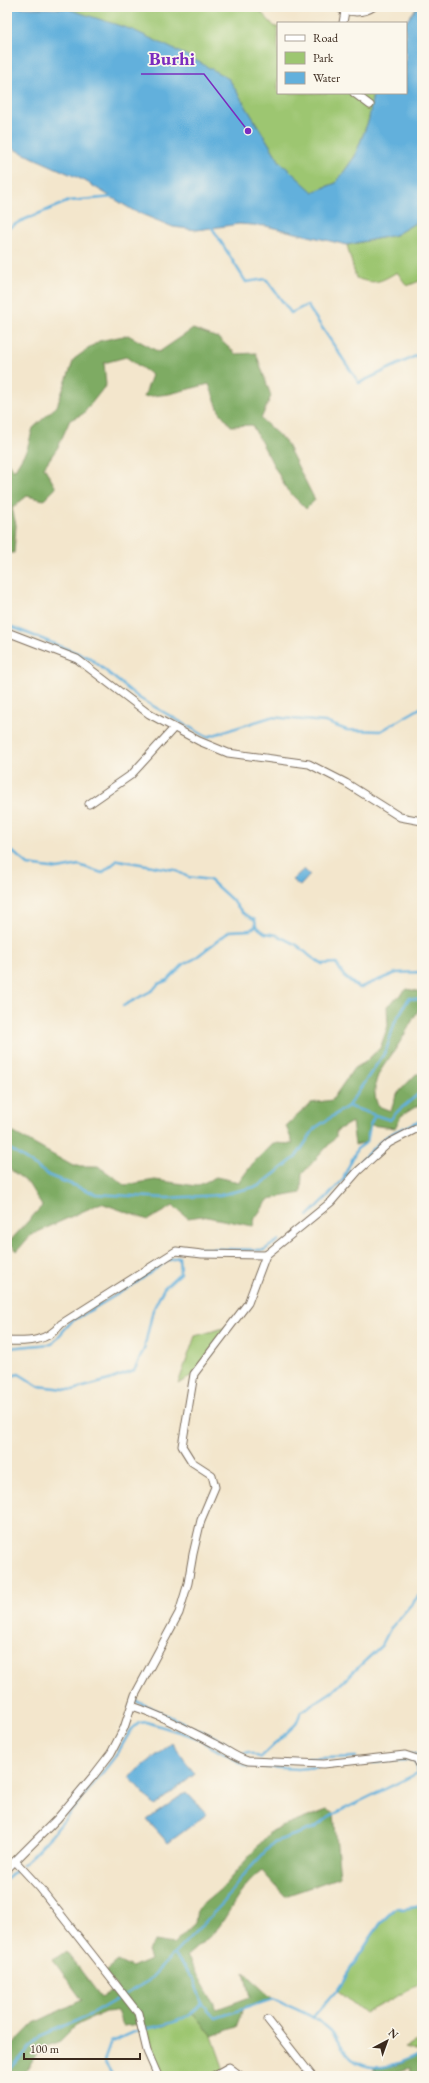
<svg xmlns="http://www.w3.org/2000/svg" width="429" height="2083" font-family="'EB Garamond',serif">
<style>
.green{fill:#9dc671;stroke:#6c7848}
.forest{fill:#7eab63;stroke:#5c6a40}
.water{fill:#62b0dc;stroke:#4e6d7d}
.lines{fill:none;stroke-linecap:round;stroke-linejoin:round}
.stream{stroke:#62b0dc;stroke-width:2.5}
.street-casing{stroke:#7b6c5b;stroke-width:9}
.street{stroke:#fff;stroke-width:7}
.leader{fill:none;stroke:#7b2cbf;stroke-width:1.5}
.callout-dot{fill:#7b2cbf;stroke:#fbf7ec;stroke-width:1.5}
.callout-label{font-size:19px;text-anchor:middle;font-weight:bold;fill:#7b2cbf;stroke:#fbf7ec;stroke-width:3.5;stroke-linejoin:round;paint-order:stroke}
</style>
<rect width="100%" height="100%" fill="#fbf7ec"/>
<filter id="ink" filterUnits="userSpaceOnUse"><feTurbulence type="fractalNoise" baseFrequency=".025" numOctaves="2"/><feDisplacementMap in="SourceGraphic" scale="8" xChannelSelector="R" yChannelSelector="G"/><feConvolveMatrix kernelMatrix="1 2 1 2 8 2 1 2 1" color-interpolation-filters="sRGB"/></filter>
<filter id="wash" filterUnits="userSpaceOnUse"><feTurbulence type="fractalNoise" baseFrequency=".012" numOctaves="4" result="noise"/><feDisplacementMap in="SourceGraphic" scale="16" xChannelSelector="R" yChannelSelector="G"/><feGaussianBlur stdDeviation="0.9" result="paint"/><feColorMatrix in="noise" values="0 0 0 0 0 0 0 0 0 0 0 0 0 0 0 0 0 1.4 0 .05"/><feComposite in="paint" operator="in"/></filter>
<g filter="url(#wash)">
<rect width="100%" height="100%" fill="#f3e6cc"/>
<g class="green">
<polygon points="57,7 256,7 275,27 278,27 278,93 373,93 369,119 355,156 336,183 312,192 280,162 229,79 68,9"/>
<path d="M422,219V280L407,286L397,272C380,282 375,285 356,278L347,245L395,235Z"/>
<polygon points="231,1326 194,1374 178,1384 195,1336"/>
<polygon points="422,1906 422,1983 365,2013 337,1990 380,1924 397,1907 402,1909"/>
<polygon points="193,2013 212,2036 224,2070 213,2076 158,2076 142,2030 168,2025"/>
<polygon points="422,2039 422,2052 404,2047"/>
</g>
<g class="forest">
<polygon points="193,329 218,338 236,354 256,353 271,396 261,419 285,441 315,500 306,509 287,490 252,425 231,426 219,411 209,384 169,394 144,397 152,375 126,357 104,363 106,385 83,414 70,420 58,447 44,467 56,488 44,500 27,496 12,508 16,525 14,553 7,553 7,461 14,471 27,449 33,428 57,406 74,359 99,341 128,335 159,352"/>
<path d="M407,989L422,992V1009H419C412,1020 407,1031 400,1042C387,1065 367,1077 378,1106L391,1111L396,1095L416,1074H422V1103L401,1116L395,1128L370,1125L367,1142L355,1145L352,1122L336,1131V1137L302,1174L301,1193L269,1199L255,1218L253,1226L202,1216L188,1218L173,1206L148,1220L101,1203L31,1235L17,1251L9,1242L42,1206L28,1183L7,1167V1129L73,1166H98L125,1185L155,1180L197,1186L216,1177L239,1182L253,1163L273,1143L293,1144L286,1126L311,1103L332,1100L354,1068L364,1063L380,1048L388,1026L387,1006Z"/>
<path d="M327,1810L334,1814L340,1877L285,1896L262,1871C243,1884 233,1906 221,1924C213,1936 197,1946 187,1956L217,2009L250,1997L244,1973L273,1999L243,2009L236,2027L212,2036L193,2013L168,2025L142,2030L140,2024L123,2026L117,2011L106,2012L75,2026L59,2042L41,2048L22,2076H7V2051L34,2023L82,2000L53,1960L66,1951L101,1997L117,1988L105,1971L117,1961L132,1968L150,1960L147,1951L155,1941L173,1944L195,1923L197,1909L222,1888L271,1831Z"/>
<path d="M422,2053L417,2076H410L411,2068C396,2071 390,2076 374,2076V2068L397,2065Z"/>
</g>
<g class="water">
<polygon points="7,7 68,9 133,30 190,57 229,79 280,162 313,192 336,183 355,156 369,119 373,93 406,93 405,23 417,7 422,7 422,219 395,235 347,245 266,226 239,224 197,230 173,227 134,211 85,181 7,146"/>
<polygon points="304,869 310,875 300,886 292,880"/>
<polygon points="172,1743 195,1774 155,1806 129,1777"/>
<polygon points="186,1792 207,1814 168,1843 147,1820"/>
</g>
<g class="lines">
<g class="stream">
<polyline points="211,226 246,282 266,279 291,313 307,305 359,383 422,353"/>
<polyline points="7,229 21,221 69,201 114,197"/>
<polyline points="7,625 90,658 139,698 207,737 271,717 325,722 347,730 381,731 422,707"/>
<polyline points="7,853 13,852 28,865 58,869 79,865 102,873 118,860 175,870 188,877 210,880 233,901 243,913 255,920 256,926 265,933 277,935 297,945 311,957 322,964 336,963 344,976 359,988 396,973 422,972"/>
<polyline points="123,1006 153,990 158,984 168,980 184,964 194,959 230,931 250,930 256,926"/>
<polyline points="348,1106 390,1120 398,1111 422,1091"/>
<polyline points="7,1147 50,1176 96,1194 167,1198 220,1195 259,1186 296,1157 315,1128 348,1106 386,1051 395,1022 409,998 422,1000"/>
<polyline points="344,1176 357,1149 367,1142 370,1125 375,1115"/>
<path d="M308,1216C335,1191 357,1161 386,1137C396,1130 411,1125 422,1120"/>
<polyline points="185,1248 264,1250 279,1240"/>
<polyline points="7,1348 52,1344 71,1322 133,1285 167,1261 179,1257 180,1273 164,1288 153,1310 144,1349 134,1371 109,1380 73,1390 38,1386 19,1374 7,1377"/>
<polyline points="136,1701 225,1742 239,1754 249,1752 260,1758 296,1724 301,1712 333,1691 382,1645 390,1629 422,1592"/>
<polyline points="411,1753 422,1755"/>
<polyline points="293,1759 356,1757"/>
<polyline points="332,1766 351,1764"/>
<polyline points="23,1865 52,1835 96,1781 117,1754 131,1730 139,1723 147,1722 192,1736 246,1766 298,1769 317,1767"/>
<polyline points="7,1879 16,1871"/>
<path d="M202,2003L216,2018L273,1999C293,2008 314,2015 330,2030C338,2038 343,2051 352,2059C374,2076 401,2063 422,2053"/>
<polyline points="313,2017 337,1990 380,1923 397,1907 402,1909 422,1906"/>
<path d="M7,2073L40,2036L90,2015L148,1981L224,1902L241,1878L274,1842L314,1828L334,1814L418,1773L417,1766L414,1761C396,1758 379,1764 361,1763"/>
<path d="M113,2076L104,2061L111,2042C119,2039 127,2034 134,2032C161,2024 182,2026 202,2003L194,1980L174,1954"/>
</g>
</g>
</g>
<g filter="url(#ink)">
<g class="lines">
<defs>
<g id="street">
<path d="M337,7C347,13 363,14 373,7"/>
<polyline points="343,23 345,11"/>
<polyline points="354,93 370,105"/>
<polyline points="7,632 77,659 149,714 199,741 228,753 309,764 346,783 400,817 422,821"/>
<polyline points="89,804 131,775 174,728"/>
<path d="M7,1341C28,1342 47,1342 61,1324L176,1251L202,1254L266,1255"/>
<path d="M132,1706C160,1715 187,1729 213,1743C226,1749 234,1757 248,1761L324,1764L405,1755L417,1759L422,1769"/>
<polyline points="15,1861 40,1888 138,2013 147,2051 158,2076"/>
<polyline points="7,1869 57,1819 94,1775 111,1753 124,1728 135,1695 179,1613 188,1583 193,1554 201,1520 215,1487 212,1475 192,1462 182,1446 194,1374 248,1303 266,1255 331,1202 358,1171 389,1143 422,1126"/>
<polyline points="268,2020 312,2076"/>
<polyline points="213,2076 229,2067 241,2076"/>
</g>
</defs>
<use href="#street" class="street-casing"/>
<use href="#street" class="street"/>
</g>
</g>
<path class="leader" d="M248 131L204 74H141"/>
<circle class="callout-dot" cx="248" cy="131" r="4"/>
<g class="callout-label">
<text x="172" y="65">Burhi</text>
</g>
<rect width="429" height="2083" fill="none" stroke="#fbf7ec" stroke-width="24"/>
<rect x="277" y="22" width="130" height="72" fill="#fbf7ec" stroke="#aea59a"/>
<rect x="285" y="35" width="20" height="6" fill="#ffffff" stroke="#aea59a"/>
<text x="313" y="42" font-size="12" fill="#3b2a1e">Road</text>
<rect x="285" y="52" width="20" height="12" fill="#9dc671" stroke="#aea59a"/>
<text x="313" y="62" font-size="12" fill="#3b2a1e">Park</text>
<rect x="285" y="72" width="20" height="12" fill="#62b0dc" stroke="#aea59a"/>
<text x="313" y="82" font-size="12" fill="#3b2a1e">Water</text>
<g transform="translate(387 2041) rotate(41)" stroke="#fbf7ec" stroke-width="3" paint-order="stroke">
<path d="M0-3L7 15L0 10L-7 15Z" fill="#3b2a1e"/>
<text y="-6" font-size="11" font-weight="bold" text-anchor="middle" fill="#3b2a1e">N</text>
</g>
<path d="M24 2053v6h116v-6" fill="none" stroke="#3b2a1e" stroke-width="2"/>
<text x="30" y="2053" font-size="12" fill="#3b2a1e" stroke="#fbf7ec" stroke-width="3" paint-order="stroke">100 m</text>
</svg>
